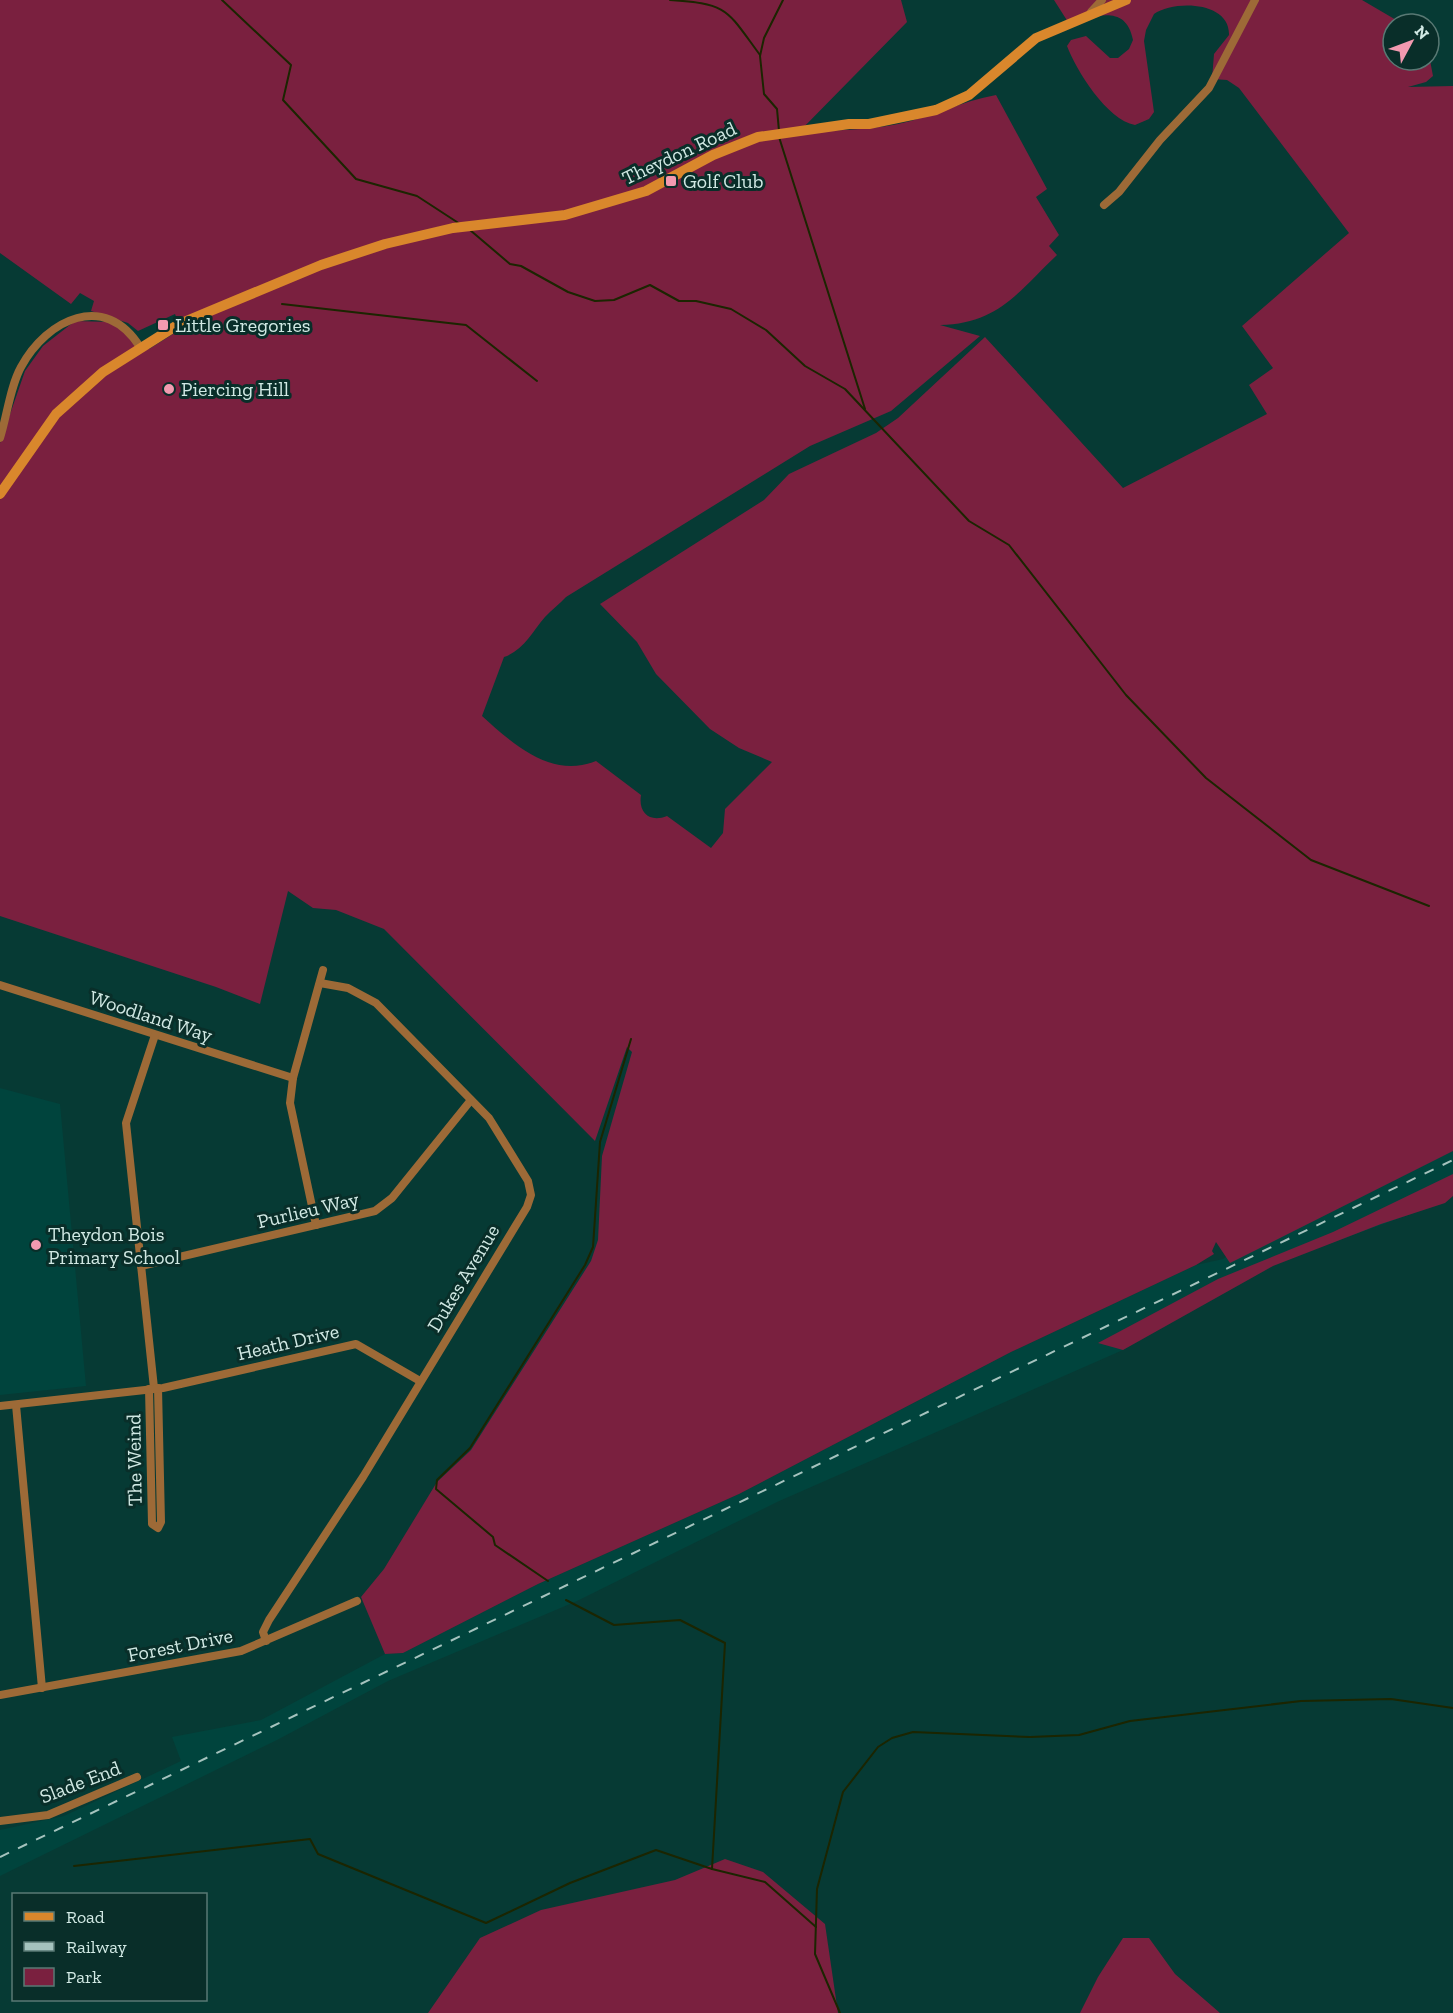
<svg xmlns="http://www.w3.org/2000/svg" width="1453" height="2013" font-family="'Zilla Slab',serif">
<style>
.built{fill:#00443d}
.green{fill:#7a203f}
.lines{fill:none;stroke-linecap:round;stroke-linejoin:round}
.stream{stroke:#1b2501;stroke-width:2}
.street{stroke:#9d6a37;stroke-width:8}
.secondary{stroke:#d9872c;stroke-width:10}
.rail{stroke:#a5c3be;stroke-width:2;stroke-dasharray:10 10;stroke-linecap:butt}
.poi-dot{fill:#f29ab0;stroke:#092e29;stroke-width:2}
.labels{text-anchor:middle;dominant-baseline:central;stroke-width:6;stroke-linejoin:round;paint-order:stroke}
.street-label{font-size:20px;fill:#d1e9e4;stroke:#092e29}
.poi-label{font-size:20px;fill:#d1e9e4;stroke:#092e29;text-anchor:start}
</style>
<rect width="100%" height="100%" fill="#063a34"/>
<g class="built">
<polygon points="0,1088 60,1104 86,1386 0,1395"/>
<polygon points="1453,1139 1453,1193 1411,1214 1238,1277 1123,1350 777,1502 577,1601 388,1681 277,1740 0,1876 0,1830 64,1816 181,1761 172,1737 261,1720 385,1654 403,1653 538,1584 739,1494 1011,1352 1196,1265 1223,1259 1249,1240"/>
</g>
<g class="green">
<path d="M0,0H901L907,22L797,134C831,129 865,131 898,124C932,117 962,101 996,95L1047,189L1036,197L1059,235L1049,246L1057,255C1018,292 998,324 940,325L980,336L891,411L810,446L566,597C560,604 551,610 545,617C532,632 524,650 504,657L482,716C513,744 551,779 596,761L641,795C638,813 650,823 667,816L711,848L723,833L725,809L772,762L739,748L710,729L656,674L637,642L600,604L764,500L789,474L876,433L898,418L985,337L1123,488L1267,414L1249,385L1273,368L1242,326L1349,233L1239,88L1227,80L1212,79L1214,54L1229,35C1230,1 1174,0 1154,14L1146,30L1144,41L1154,112L1149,119L1135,125C1107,120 1076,70 1067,46L1071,40L1086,36L1110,58H1118L1129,49L1133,40C1126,3 1095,17 1068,22L1054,0H1362L1403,24H1393V60H1429V55L1433,76L1426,82L1408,87L1453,86V1151L1230,1263L1216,1242L1212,1251L1214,1254L1196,1265L1011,1352L739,1494L538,1584L403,1653L385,1654L361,1597L384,1569L437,1482L471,1450L591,1261L598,1240L602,1156L632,1052L627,1047L595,1141L384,929L336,910L313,908L288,891L260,1004L216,987L0,916V443L25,371L43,346L75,321L111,322L149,349L181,329L175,314L138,331L128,323L91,311L94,301L80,293L71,304L0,253Z"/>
<polygon points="1453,1174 1453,1196 1445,1203 1381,1224 1273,1266 1123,1350 1098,1343 1218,1279 1333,1232"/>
<polygon points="725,1859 763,1872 825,1924 838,2013 428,2013 480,1938 541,1910 675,1880"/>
<polygon points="1123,1938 1149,1938 1175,1974 1220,2013 1080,2013 1098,1977"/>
</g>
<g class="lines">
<g class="stream">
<polyline points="222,0 291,65 283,100 356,179 417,196 460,224"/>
<path d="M670,0C729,4 726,9 760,55"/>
<polyline points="779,131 777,109 764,94 760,56 764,38 783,0"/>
<polyline points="779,137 865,409"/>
<polyline points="470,230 510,264 521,266 568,292 595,301 614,300 650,285 679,301 696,301 731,309 766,330 805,366 845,389 969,521 1009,545 1126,695 1206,778 1311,860 1429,906"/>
<polyline points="282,304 466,325 537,381"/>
<polyline points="548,1581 495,1545 493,1537 436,1489 437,1480 470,1448 585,1265 593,1247 600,1142 631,1039"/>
<polyline points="566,1600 614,1625 680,1620 725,1643 712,1869"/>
<polyline points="74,1866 310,1839 318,1854 486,1923 570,1883 656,1850 712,1869 765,1882 816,1927"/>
<polyline points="840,2013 815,1954 817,1889 843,1792 878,1747 892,1738 913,1732 1030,1737 1079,1735 1130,1721 1301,1701 1391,1699 1453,1708"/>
</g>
<g class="street">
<polyline points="1091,12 1102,0"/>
<polyline points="1104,205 1119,192 1160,140 1209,88 1255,0"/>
<path d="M0,438C7,416 10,387 21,367C47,319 105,291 140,347"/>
<polyline points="0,985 293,1078"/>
<polyline points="316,1225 290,1103 293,1078 323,970"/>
<polyline points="141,1266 375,1211 392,1198 471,1100"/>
<polyline points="154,1388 126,1123 155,1035"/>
<polyline points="149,1389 152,1524 158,1528 161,1522 158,1388"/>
<polyline points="16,1405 42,1688"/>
<polyline points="0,1406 163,1388 356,1344 420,1381"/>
<polyline points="266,1641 263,1632 269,1620 363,1477 527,1207 531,1195 528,1181 489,1118 376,1003 348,988 320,983"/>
<polyline points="0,1695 241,1651 357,1601"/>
<polyline points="0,1821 48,1815 137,1777"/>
</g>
<polyline class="secondary" points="0,494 56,414 103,372 179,324 321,265 385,244 453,228 565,215 646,191 713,155 758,137 849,124 869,124 936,110 969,95 1036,38 1126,0"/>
<polyline class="rail" points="0,1857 1453,1160"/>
</g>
<g class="poi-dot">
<rect x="665" y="175" width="12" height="12" rx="3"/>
<rect x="157" y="319" width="12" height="12" rx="3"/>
<circle cx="169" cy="389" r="6"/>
<circle cx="36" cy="1245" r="6"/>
</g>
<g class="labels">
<g class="street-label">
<text transform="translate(679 153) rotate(-25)">Theydon Road</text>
<text transform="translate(151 1016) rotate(18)">Woodland Way</text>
<text transform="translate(308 1210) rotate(-13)">Purlieu Way</text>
<text transform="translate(463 1278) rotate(-59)">Dukes Avenue</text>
<text transform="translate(288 1342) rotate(-13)">Heath Drive</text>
<text transform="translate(134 1460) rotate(-91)">The Weind</text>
<text transform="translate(180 1645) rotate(-11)">Forest Drive</text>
<text transform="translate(80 1782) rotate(-21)">Slade End</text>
</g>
<g class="poi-label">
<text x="683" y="181">Golf Club</text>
<text x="175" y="325">Little Gregories</text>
<text x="181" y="389">Piercing Hill</text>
<text x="48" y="1234">Theydon Bois<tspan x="48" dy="23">Primary School</tspan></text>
</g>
</g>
<rect x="12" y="1893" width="195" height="108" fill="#092e29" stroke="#597974" stroke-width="1.5"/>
<rect x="24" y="1912" width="30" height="9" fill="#d9872c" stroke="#597974" stroke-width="1.5"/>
<text x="66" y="1923" font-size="18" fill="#d1e9e4">Road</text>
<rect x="24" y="1942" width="30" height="9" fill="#a5c3be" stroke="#597974" stroke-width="1.5"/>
<text x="66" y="1953" font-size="18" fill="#d1e9e4">Railway</text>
<rect x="24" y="1968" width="30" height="18" fill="#7a203f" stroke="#597974" stroke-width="1.5"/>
<text x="66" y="1983" font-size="18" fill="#d1e9e4">Park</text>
<g transform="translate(1411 42) rotate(49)"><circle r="28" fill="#092e29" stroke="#597974" stroke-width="1.5"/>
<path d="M0-4.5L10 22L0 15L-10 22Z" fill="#f29ab0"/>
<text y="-9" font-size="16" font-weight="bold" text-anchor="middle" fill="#d1e9e4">N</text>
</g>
</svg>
